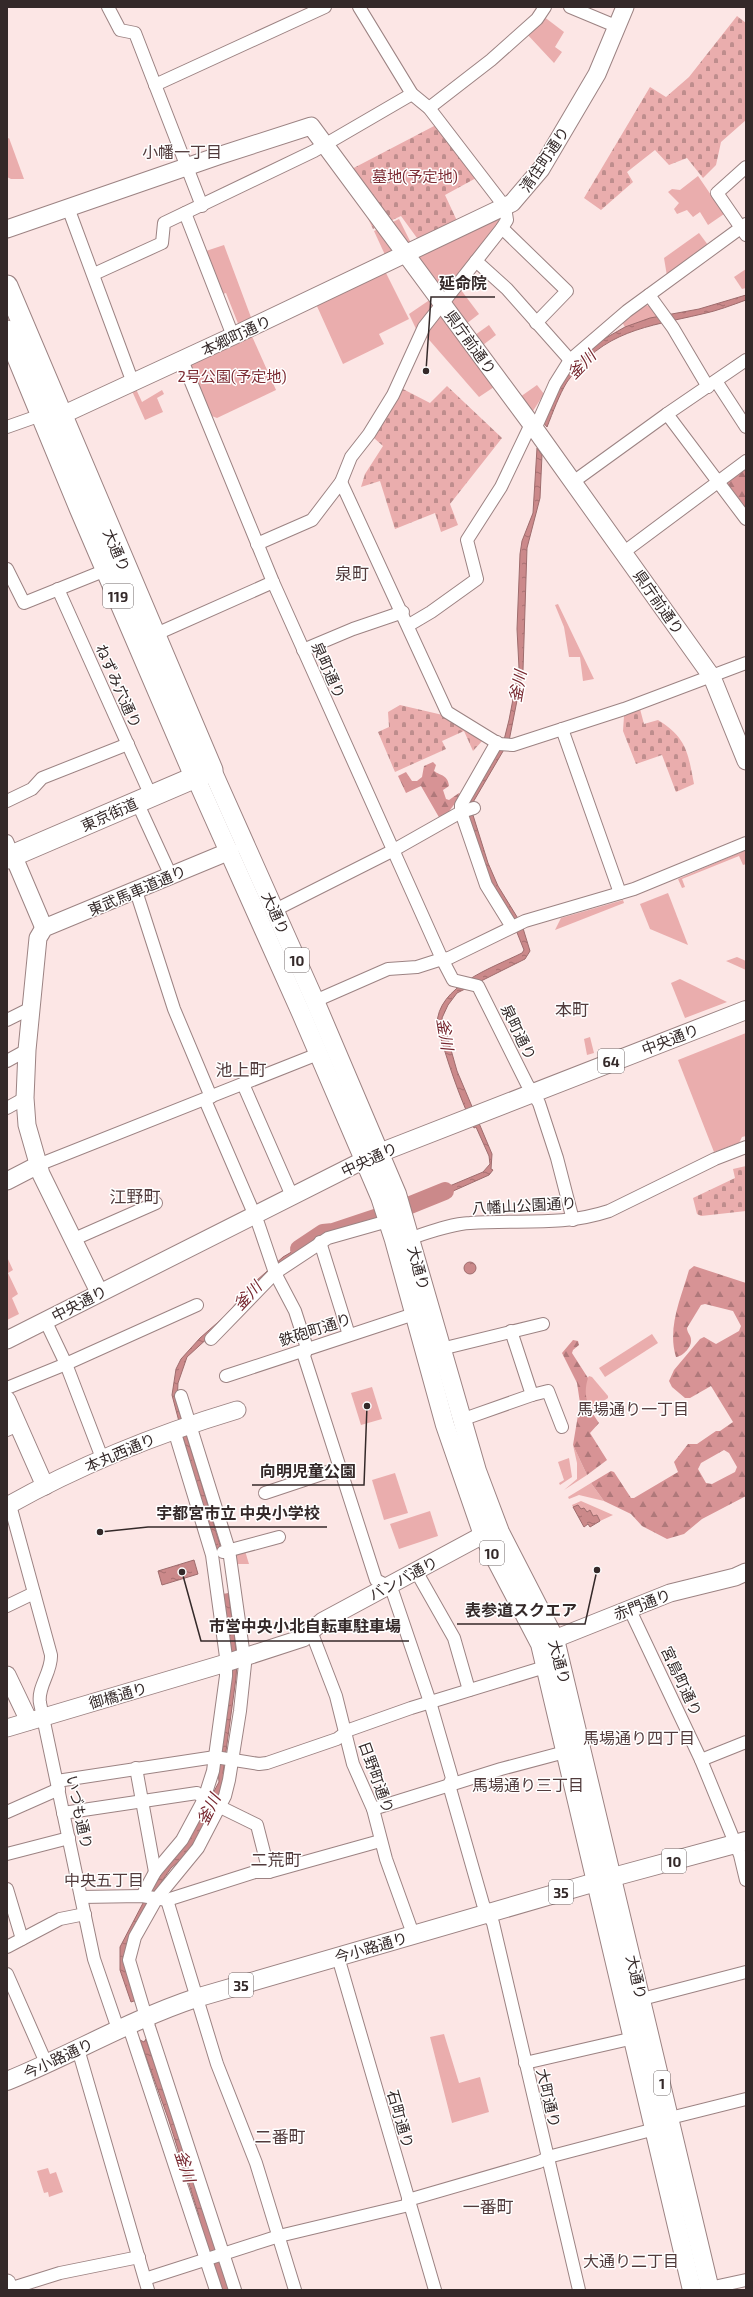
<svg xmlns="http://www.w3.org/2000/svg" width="753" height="2297" font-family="'Exo 2','Noto Sans JP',sans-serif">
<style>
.green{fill:#eaadad}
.forest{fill:url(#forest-firs);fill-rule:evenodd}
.cemetery{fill:url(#cemetery-stones)}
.water{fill:url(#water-ripples);stroke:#9e6c6d}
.pier{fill:#fce6e5}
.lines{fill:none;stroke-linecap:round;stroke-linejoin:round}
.river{stroke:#cb898a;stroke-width:18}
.street-casing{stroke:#9c8383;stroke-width:14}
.secondary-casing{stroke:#9c8383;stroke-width:19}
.primary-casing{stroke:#9c8383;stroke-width:20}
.highway-casing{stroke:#9c8383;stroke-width:23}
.street{stroke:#fff;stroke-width:12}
.secondary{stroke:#fff;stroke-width:17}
.primary{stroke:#fff;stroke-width:18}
.highway{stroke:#fff;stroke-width:21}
.labels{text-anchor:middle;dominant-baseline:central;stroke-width:3;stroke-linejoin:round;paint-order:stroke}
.shield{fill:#fff;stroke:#716969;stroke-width:1}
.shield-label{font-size:14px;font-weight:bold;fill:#342929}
.street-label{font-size:15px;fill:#342929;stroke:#fff}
.park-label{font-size:15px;fill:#7c2b33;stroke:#fff}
.neighbourhood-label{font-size:16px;fill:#513b3c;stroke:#fff}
.water-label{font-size:16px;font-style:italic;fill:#76262e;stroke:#fff}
.quarter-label{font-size:17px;fill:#513b3c;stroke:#fff}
.leader{fill:none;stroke:#342929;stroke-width:1.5}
.callout-dot{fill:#342929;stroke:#fff;stroke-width:1.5}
.callout-label{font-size:16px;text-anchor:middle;font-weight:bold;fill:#342929;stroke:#fff;stroke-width:3;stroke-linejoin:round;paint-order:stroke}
</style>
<defs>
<pattern id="forest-firs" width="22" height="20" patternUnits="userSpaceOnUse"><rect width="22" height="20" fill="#d79395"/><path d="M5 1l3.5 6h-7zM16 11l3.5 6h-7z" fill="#af787a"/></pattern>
<pattern id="cemetery-stones" width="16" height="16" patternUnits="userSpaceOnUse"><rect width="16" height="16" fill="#eaadad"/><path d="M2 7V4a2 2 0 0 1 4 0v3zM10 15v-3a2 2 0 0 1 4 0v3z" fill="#be8d8d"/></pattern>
<pattern id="water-ripples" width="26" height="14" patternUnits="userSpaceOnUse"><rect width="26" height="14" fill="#cb898a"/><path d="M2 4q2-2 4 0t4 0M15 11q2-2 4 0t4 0" fill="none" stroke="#a67071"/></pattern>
</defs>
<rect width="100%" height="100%" fill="#fce6e5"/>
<g class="green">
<polygon points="543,16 564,32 555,47 562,52 554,63 526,33"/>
<polygon points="9,138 24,179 11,179 7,177 7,139"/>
<polygon points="698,176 724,214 708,225 700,212 693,217 687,210 677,214 674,209 679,203 668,192 672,189 680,190"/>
<polygon points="496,217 501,223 451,285 442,292 416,257"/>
<polygon points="399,219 412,245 386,257 374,231"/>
<polygon points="699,233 708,245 667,276 664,258"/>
<polygon points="224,245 252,320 239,326 226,293 220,295 203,252"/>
<polygon points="746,269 746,288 742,289 734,277"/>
<polygon points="385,271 409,319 379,334 384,344 343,364 316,304"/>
<polygon points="461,290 479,314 466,324 450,302"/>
<polygon points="431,299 437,307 417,331 409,314"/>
<polygon points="645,305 651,306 658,317 625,327 622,322"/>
<polygon points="441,313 494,387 479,397 424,334"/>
<polygon points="489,325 496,335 483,345 475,335"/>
<polygon points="251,334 276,390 217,418 209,415 189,367 192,360"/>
<polygon points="537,385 544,394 531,414 520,397"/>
<polygon points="136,389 142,402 162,390 164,394 157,398 163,412 145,420 132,391"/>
<polygon points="558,604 594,679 583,681 580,657 569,657 564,627 555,605"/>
<polygon points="746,850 746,864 743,865 739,856 682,879 685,887 682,888 678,879"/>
<polygon points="668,893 670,898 688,945 650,929 640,904"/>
<polygon points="623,900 624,903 555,930 561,918"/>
<polygon points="737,957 746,961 746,970 726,961"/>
<polygon points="680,979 727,1002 685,1018 671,983"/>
<polygon points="746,1033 746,1136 742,1137 739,1143 714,1152 678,1060"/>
<polygon points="590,1037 594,1053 587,1055 584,1039"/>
<polygon points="7,1257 13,1270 8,1273 18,1294 12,1298 19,1314 7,1320"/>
<polygon points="652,1334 658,1343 605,1377 599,1368"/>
<path d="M589,1376L592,1377L608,1396V1398L592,1409C582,1404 583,1384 589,1376Z"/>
<polygon points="372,1387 382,1419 361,1425 351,1393"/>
<polygon points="573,1445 587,1475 564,1490 577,1479 577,1463"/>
<polygon points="569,1458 572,1477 560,1485 559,1483 564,1480 558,1462"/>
<polygon points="395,1473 408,1513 384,1520 372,1480"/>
<polygon points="591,1483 604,1501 579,1495 569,1499 568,1497"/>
<polygon points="581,1501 613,1515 600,1521 597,1515 593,1516 581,1510 578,1505 573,1507 572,1505"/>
<polygon points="430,1511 438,1536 399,1549 390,1524"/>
<polygon points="245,1551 249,1564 236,1564 234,1557 236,1554"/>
<polygon points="444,2034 459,2083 480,2077 489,2112 452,2123 430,2037"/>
<polygon points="48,2168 50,2174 56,2172 63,2192 49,2197 48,2192 44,2193 37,2171"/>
</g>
<g class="forest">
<polygon points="746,468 746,515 726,488 728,481"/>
<path d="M433,762L436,765L434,771C441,776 448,775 449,786L443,790L446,799L449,800L459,793L461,795L445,817L440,819L421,786L406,793L398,776L406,772L412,781H417L422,777L424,766Z"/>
<path d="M694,1266L746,1283V1496L702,1519L684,1534L667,1539L642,1526L631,1514L604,1501L591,1483L611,1471L614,1472L631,1498H634L678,1472L674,1462L688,1444H697L716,1431H720L733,1422L711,1386L690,1398H685L672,1387L669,1381L674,1370L700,1339L704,1337L716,1344L739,1331L741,1326L733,1311L705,1304L701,1305L687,1328C687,1333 691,1335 691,1340C692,1347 682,1357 676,1357C667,1328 681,1298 689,1270ZM724,1450L729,1453L737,1467L735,1472L712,1484L706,1483L698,1469L701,1463Z"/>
<path d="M573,1340L578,1341L579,1345L573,1350L572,1353L588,1378C582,1397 589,1408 599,1423L590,1433L607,1460L587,1475L573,1445L580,1403L577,1383L562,1353Z"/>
</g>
<g class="cemetery">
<polygon points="737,16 746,23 746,120 721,142 716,165 703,178 687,158 669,165 655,150 627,172 633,182 601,210 584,198 650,87 666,97 689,77"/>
<polygon points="436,125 478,177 445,195 458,223 424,239 417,238 401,216 373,229 346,172"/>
<polygon points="447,386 502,438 450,504 458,525 441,532 435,513 395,529 380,481 361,487 365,474 383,446 374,438 401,388 430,403"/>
<polygon points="400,705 447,716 483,740 473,751 464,731 442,741 446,749 395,772 378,732 389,727 388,712"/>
<path d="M640,709L644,724L658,720C687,738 688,753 694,784L676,792L662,755L636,764L623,731L624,716Z"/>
<polygon points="746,1166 746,1211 701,1216 697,1214 693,1198 735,1178 733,1169"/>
</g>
<g class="water">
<path d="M746,295V300C732,305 717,311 702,314C647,327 603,330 567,382C559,395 553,412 547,427L542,421L564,377L588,350L604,339L625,327L650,318L699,309Z"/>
<path d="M537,448L542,455L540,498L527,548L523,670L509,741L472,804V812L488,863L498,886L522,925L530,951L525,959L457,993L448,1005L442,1018L457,1071L492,1154L491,1169L493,1170L489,1175L424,1204V1201L421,1198L483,1172L490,1164L489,1156L476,1127L474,1128C458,1094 447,1060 437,1025C437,986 492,968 522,953L524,950L516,930L490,886L464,806L504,740L509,720L519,668L517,629L520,554L522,541L533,513Z"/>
<polygon points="363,1218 363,1223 316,1239 187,1357 178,1383 177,1403 223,1555 234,1632 237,1661 236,1678 223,1773 224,1776 218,1799 212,1808 200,1834 183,1858 171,1868 162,1881 132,1936 137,2000 131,2002 120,1970 120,1947 153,1884 165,1867 183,1848 191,1834 219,1782 218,1768 231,1681 196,1486 172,1395 176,1369 181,1359 200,1338 225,1316 256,1281 283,1257 312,1240 313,1236 321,1231 335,1230"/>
<circle cx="470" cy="1268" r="6"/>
<polygon points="578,1505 581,1509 584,1508 587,1512 590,1510 593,1516 597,1515 600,1521 590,1527 588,1524 584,1527 573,1507"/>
<polygon points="194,1560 198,1574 162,1585 158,1571"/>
<polygon points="146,2039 216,2245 209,2247 168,2118 140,2040 144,2042"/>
<polygon points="224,2268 231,2290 223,2290 217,2271"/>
</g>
<polygon class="pier" points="225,1555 230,1593 221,1594 216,1557"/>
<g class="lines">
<g class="river">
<polyline points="299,1249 323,1233 333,1232 393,1212 445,1191"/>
<polyline points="205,2223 227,2290"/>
</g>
<defs>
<g id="street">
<polyline points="108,7 120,30 135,33 202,206"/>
<polyline points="570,7 618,27"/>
<polyline points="155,85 325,7"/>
<polyline points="429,108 491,60 537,19 545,7"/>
<polyline points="746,167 717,193 746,235"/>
<polyline points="70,213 133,383"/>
<polyline points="185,213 233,336"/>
<polyline points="502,228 567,291 536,323"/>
<polyline points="476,261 507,289 570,360"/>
<polyline points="94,274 162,243 164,223 314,151 412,94"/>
<polyline points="649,295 673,328 708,387"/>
<polyline points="182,360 273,582 442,959 453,980 478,986 527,1084 539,1103 557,1158 573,1220"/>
<polyline points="716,381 746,427"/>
<polyline points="667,414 746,519"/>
<polyline points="7,427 41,415"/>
<polyline points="535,429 555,384 570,360 627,311 746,224"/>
<polyline points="341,482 351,457 369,434 393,395 424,327 502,228 507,220 505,207 429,108 412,94 359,7"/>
<polyline points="573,482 667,414 746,360"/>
<polyline points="257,544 312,520 341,482 447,712 499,744 513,745 624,709 746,663"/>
<polyline points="624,552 746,461"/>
<polyline points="7,569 24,603 106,570"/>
<polyline points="58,589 151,796"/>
<polyline points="409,625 431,612 477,579 467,540 501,487 531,424"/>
<polyline points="154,635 273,582"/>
<polyline points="303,650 353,629 403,612"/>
<polyline points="562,729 620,893"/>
<polyline points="497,742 461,805 461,812 486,885 512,927"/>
<polyline points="7,801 32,789 42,778 128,744"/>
<polyline points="137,802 171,876"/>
<polyline points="7,841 13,855"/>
<polyline points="136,891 174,1009 211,1097"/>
<polyline points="275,910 392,851 461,812 474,808"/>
<polyline points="315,1001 388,969 417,967 442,959 449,958 525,921 634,889 746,843"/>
<polyline points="7,1020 31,1008"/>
<polyline points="7,1061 27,1050"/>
<polyline points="243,1084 292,1196"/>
<polyline points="205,1100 258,1223 275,1273 295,1311 307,1348 304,1356 376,1580 388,1586 393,1593 430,1702 452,1778 449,1785 483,1904 493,1923 579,2290"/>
<polyline points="7,1108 25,1098"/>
<polyline points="38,1165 318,1054"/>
<path d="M411,1238C430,1232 450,1224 470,1223C519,1219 560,1227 609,1211L715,1159L746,1147"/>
<polyline points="72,1240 156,1203"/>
<polyline points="320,1242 349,1335"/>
<polyline points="45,1320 66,1364 102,1458"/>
<polyline points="511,1331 532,1395 548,1391 562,1427"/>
<polyline points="211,1339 275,1273 328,1238 388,1221"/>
<polyline points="441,1349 543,1324"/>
<polyline points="226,1376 414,1314"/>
<polyline points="7,1388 66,1364 197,1305"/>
<polyline points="181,1396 229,1550 245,1664 240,1711 229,1780 225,1796 198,1848 157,1898 135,1937 129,1960 149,2027 235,2290"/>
<polyline points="461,1420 532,1395"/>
<polyline points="7,1430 18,1425"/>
<polyline points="265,1493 340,1468"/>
<path d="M10,1505L51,1655C52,1672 37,1687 40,1703L94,1959L118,2029"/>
<polyline points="223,1552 279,1537"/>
<polyline points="416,1571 454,1638 469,1690"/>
<polyline points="7,1606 34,1593"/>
<polyline points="629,1608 701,1760 740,1855 746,1880"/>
<polyline points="311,1631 336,1696 353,1764 373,1809 386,1859 413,1934"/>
<polyline points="701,1760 746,1742"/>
<polyline points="136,1768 155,1872"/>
<polyline points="57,1781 215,1757 259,1764 267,1763 337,1739 349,1730 411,1708 545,1667"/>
<polyline points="373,1809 501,1769 565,1752"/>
<polyline points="7,1812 59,1789"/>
<polyline points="63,1813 197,1793 204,1799 257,1825 269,1872"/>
<polyline points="7,1854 69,1838"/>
<polyline points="7,1889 22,1939"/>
<polyline points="142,1896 155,1872 182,1840 204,1799 213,1771 226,1676 226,1657 212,1555 174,1430"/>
<polyline points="81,1897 142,1896 167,1900 255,1872 269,1872 380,1841"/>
<polyline points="167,1900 217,2064 256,2163 295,2290"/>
<polyline points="7,1947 60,1919 85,1914"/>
<polyline points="338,1957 435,2290"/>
<polyline points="7,1974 47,2065"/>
<polyline points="642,1999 746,1972"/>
<polyline points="128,2024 216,2290"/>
<polyline points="78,2049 148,2290"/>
<polyline points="525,2063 634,2038"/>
<polyline points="670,2118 746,2099"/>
<polyline points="408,2200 539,2162 552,2156 655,2129"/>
<polyline points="145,2279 279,2236 409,2205"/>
<polyline points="709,2288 746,2280"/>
<polyline points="9,2289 60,2273 139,2257"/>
</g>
<g id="secondary">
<polyline points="7,229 218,156 311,126 535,429 712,677 746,761"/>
<polyline points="50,415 60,416 233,336 512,203 541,169 597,74 625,7"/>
<polyline points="13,855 44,928"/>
<polyline points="7,1181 38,1165"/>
<polyline points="99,1292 41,1174 27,1125 25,1098 27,1050 38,938 44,928 230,851"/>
<polyline points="7,1340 364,1160"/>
<polyline points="7,1400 45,1486"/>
<path d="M7,1506C80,1465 157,1434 237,1410"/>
<polyline points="542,1644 670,1593 735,1577 746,1572"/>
<polyline points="7,1675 29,1721"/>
<polyline points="7,1728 226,1663 303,1638 323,1621 494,1529"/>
<polyline points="7,2283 9,2290"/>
</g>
<g id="primary">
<polyline points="212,770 315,1001 397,1194 477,1471 500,1532 555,1639 710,2290"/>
<polyline points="195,776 301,1013 380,1197 394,1240 445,1425 483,1535 540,1644 692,2290"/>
<polyline points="369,1157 746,1010"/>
<path d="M7,2081C71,2055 130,2020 196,1998L613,1877L746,1841"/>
</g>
<g id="highway">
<polyline points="7,286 212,770 7,858"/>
<polyline points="7,331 80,508 195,776"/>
</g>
</defs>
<use href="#street" class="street-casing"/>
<use href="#secondary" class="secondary-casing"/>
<use href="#primary" class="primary-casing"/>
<use href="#highway" class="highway-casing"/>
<use href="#street" class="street"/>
<use href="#secondary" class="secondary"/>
<use href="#primary" class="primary"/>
<use href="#highway" class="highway"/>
</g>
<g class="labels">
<g class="shield">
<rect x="103" y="584" width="30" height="24" rx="3"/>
<rect x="285" y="948" width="24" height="24" rx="3"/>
<rect x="598" y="1049" width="26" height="24" rx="3"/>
<rect x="480" y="1541" width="24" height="24" rx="3"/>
<rect x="662" y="1849" width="24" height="24" rx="3"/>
<rect x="549" y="1880" width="24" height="24" rx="3"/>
<rect x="229" y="1973" width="24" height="24" rx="3"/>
<rect x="654" y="2071" width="16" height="24" rx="3"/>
</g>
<g class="shield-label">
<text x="118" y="596">119</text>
<text x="297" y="960">10</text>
<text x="611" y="1061">64</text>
<text x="492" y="1553">10</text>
<text x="674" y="1861">10</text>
<text x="561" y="1892">35</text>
<text x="241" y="1985">35</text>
<text x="662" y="2083">1</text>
</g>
<g class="street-label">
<text transform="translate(544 159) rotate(-56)">清住町通り</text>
<text transform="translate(236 335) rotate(-25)">本郷町通り</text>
<text transform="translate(471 342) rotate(54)">県庁前通り</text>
<text transform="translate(117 550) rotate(67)">大通り</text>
<text transform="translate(659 602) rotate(55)">県庁前通り</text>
<text transform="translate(329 670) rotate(66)">泉町通り</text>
<text transform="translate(119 686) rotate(66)">ねずみ穴通り</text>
<text transform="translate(109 814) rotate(-24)">東京街道</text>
<text transform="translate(137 890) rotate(-23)">東武馬車道通り</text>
<text transform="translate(276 913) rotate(66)">大通り</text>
<text transform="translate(519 1032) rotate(64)">泉町通り</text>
<text transform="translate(670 1039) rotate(-21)">中央通り</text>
<text transform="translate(369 1159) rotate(-25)">中央通り</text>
<text transform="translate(524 1205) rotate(-3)">八幡山公園通り</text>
<text transform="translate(419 1268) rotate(75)">大通り</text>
<text transform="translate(79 1303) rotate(-27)">中央通り</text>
<text transform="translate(315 1329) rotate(-18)">鉄砲町通り</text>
<text transform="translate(120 1452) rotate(-23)">本丸西通り</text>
<text transform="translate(403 1578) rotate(-28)">バンバ通り</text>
<text transform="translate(642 1604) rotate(-21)">赤門通り</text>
<text transform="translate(560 1662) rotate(75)">大通り</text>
<text transform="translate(682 1681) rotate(65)">宮島町通り</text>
<text transform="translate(118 1695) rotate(-16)">御橋通り</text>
<text transform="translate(377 1777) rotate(70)">日野町通り</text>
<text transform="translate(80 1812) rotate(78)">いづも通り</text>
<text transform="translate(371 1947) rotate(-16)">今小路通り</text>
<text transform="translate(637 1977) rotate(77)">大通り</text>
<text transform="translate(58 2058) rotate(-25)">今小路通り</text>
<text transform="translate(549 2098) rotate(77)">大町通り</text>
<text transform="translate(401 2119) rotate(74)">石町通り</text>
</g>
<g class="park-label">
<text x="415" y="176">墓地(予定地)</text>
<text x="232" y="376">2号公園(予定地)</text>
</g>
<g class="neighbourhood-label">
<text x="182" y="151">小幡一丁目</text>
<text x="633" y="1408">馬場通り一丁目</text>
<text x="639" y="1737">馬場通り四丁目</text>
<text x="528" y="1784">馬場通り三丁目</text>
<text x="104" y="1879">中央五丁目</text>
<text x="631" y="2260">大通り二丁目</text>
</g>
<g class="water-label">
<text transform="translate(581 364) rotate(-46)">釜川</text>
<text transform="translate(517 686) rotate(-80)">釜川</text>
<text transform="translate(446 1034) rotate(81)">釜川</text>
<text transform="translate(247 1295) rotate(-47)">釜川</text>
<text transform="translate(208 1809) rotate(-64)">釜川</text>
<text transform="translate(186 2166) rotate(72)">釜川</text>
</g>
<g class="quarter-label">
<text x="352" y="573">泉町</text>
<text x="572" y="1009">本町</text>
<text x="241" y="1069">池上町</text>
<text x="135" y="1196">江野町</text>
<text x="276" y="1859">二荒町</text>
<text x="280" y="2136">二番町</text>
<text x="488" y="2206">一番町</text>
</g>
</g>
<path class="leader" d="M426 371L431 297H495M367 1406L364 1485H252M100 1532L148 1527H327M597 1570L585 1624H457M182 1572L201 1641H409"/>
<g class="callout-dot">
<circle cx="426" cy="371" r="4"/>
<circle cx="367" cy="1406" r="4"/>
<circle cx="100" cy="1532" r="4"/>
<circle cx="597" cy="1570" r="4"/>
<circle cx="182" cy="1572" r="4"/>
</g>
<g class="callout-label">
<text x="463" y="289">延命院</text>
<text x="308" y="1477">向明児童公園</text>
<text x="238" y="1519">宇都宮市立 中央小学校</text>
<text x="521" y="1616">表参道スクエア</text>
<text x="305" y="1632">市営中央小北自転車駐車場</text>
</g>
<rect width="753" height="2297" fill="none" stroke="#342929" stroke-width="16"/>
</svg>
